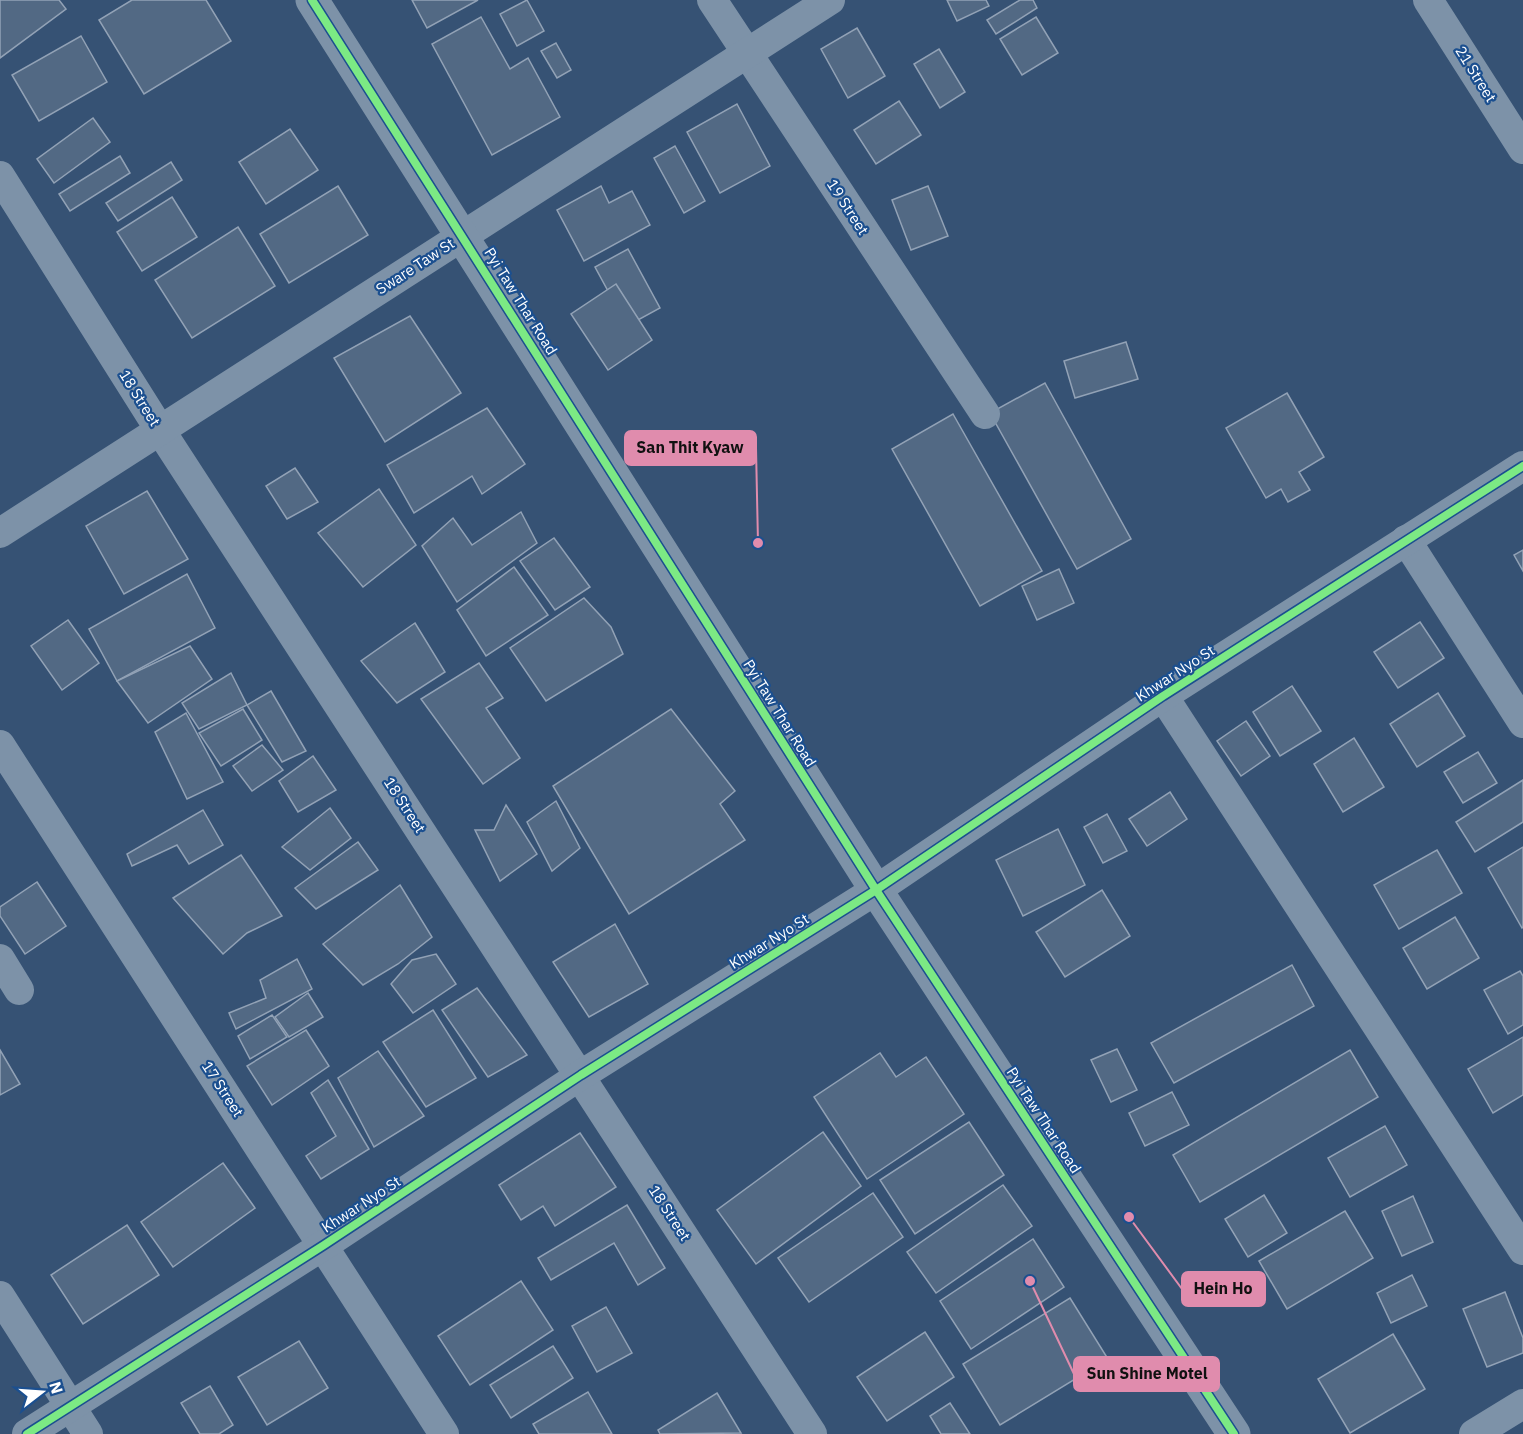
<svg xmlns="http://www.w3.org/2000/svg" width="1523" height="1434" font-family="'IBM Plex Sans',sans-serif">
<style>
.building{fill:#526984;stroke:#92a2b6;stroke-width:1.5}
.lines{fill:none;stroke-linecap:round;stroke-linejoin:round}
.minor{stroke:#7d92a8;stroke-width:30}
.tertiary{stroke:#7d92a8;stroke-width:33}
.cycleway-casing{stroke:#1b4f8f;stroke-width:11}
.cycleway{stroke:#7ce984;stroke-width:8}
.labels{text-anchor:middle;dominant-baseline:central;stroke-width:4.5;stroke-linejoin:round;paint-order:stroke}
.street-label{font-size:15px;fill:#fff;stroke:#1b4f8f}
.leader{fill:none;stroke:#e08cad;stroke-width:2}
.callout-dot{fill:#e08cad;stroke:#1b4f8f;stroke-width:2}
.callout{fill:#e08cad;stroke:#e08cad;stroke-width:2}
.callout-label{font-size:16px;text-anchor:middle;font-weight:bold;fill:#111}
</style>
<rect width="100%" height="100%" fill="#365274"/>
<g class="building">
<polygon points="0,0 59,0 66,9 0,58"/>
<polygon points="132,0 206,0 231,41 144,94 99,20"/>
<polygon points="412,0 478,0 427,28"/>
<polygon points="527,0 544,31 517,46 500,14"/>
<polygon points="947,0 986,0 989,6 957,21"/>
<polygon points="1020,0 1033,0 1037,8 996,34 987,20"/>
<polygon points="481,17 510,69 528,58 560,117 492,155 432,44"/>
<polygon points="1036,17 1058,53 1022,75 1000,39"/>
<polygon points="857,28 885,76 848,98 821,49"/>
<polygon points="81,36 107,82 39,121 12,75"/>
<polygon points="556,43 571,70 557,78 541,51"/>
<polygon points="939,49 965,92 940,108 914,64"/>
<polygon points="899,101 921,135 876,164 854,130"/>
<polygon points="737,104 770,166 720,193 687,132"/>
<polygon points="93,118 110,142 54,183 37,159"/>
<polygon points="290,129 318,170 266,204 239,162"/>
<polygon points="675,146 705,201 684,213 654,158"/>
<polygon points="120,156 130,173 70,211 59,194"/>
<polygon points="171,162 182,180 118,221 106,203"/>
<polygon points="338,186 368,235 289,283 260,234"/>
<polygon points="601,186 609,203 632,191 650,225 584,261 557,210"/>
<polygon points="928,186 948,236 911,250 892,200"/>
<polygon points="172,197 197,237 142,271 117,232"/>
<polygon points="238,227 275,286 192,338 155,280"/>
<polygon points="628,249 660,308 627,326 595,267"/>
<polygon points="616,284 652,340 608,370 571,314"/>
<polygon points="410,316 461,393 385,442 334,358"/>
<polygon points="1126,342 1138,379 1075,398 1064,361"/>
<polygon points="1045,383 1131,539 1077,569 990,413"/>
<polygon points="1287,393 1324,457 1299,472 1310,490 1288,502 1281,489 1266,498 1226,428"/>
<polygon points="487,408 525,464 482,494 472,476 414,513 387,465"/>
<polygon points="953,414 1042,571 980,606 892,449"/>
<polygon points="295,468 318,502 287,519 266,486"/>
<polygon points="379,489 416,545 363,587 318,533"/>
<polygon points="147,491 188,559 124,594 86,526"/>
<polygon points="521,512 537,543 457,602 422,546 453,518 472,545"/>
<polygon points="554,538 590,587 555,610 520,561"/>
<polygon points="1523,550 1523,571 1514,555"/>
<polygon points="514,567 548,615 486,656 457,610"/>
<polygon points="1059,569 1074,603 1037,620 1022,586"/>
<polygon points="187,574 215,628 117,681 89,629"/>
<polygon points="584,598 611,627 623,654 546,701 510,648"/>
<polygon points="68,620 99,663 62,690 31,646"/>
<polygon points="1420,622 1444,658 1398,688 1374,652"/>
<polygon points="415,623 445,672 397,703 361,661"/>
<polygon points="190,646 212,679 148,723 117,681"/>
<polygon points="479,663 503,698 486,708 520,758 483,784 421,699"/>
<polygon points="231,673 247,705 199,729 182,703"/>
<polygon points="1292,686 1321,731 1280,756 1253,712"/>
<polygon points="271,691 306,751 282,762 247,705"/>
<polygon points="1438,693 1465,736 1417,767 1390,724"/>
<polygon points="243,709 262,740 221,766 199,733"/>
<polygon points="671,709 735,791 720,804 745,840 629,914 553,786"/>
<polygon points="186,713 223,782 187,799 155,732"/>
<polygon points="1246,721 1270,756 1241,776 1217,741"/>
<polygon points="1354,738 1384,787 1343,812 1314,764"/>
<polygon points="262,745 283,770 252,791 233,766"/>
<polygon points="1478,752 1497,783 1463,803 1444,772"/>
<polygon points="313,756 336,790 298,812 279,781"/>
<polygon points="1523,780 1523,822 1475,852 1456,822"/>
<polygon points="1170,792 1187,819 1147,846 1129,819"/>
<polygon points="556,801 580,848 552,871 527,822"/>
<polygon points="506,805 537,854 500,881 475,830 494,830"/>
<polygon points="330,808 351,838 310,870 282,847"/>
<polygon points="203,810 223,845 189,864 177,845 132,866 127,854"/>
<polygon points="1107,814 1127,851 1103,863 1084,827"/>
<polygon points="1058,829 1085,885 1023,916 996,860"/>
<polygon points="358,842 378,870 316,909 295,888"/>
<polygon points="1523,847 1523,927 1522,928 1488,868"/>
<polygon points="1437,850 1462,893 1399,929 1374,885"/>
<polygon points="241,855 282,916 247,933 223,954 173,898"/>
<polygon points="37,882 66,926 25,954 0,916 0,907"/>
<polygon points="400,885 432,937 398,964 363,985 323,944"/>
<polygon points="1102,890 1130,936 1065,977 1036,932"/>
<polygon points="1455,917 1479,958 1427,989 1403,948"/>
<polygon points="615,924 648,984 589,1017 553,962"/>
<polygon points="436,954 456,984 413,1013 391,984 412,960"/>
<polygon points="297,959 312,989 236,1029 229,1013 266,998 260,980"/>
<polygon points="1292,965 1314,1006 1174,1083 1151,1043"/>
<polygon points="1520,971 1523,976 1523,1025 1508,1034 1484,990"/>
<polygon points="477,988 527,1055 488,1077 442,1010"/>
<polygon points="308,993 323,1017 289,1037 275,1017"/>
<polygon points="433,1010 476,1078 426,1107 383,1042"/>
<polygon points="272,1015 287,1037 250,1059 238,1036"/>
<polygon points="306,1030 329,1066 272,1105 247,1066"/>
<polygon points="1523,1037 1523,1095 1493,1113 1468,1069"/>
<polygon points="1117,1049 1137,1090 1111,1102 1091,1060"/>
<polygon points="0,1050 20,1084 0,1095"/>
<polygon points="1350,1050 1378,1097 1200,1202 1173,1155"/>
<polygon points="378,1051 424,1116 374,1147 338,1078"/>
<polygon points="880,1053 896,1077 926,1057 964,1114 867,1179 814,1097"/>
<polygon points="328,1080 369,1149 321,1179 306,1156 336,1136 311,1093"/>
<polygon points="1172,1092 1189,1125 1145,1146 1129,1113"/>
<polygon points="969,1122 1004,1175 915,1234 880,1180"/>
<polygon points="1385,1126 1407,1165 1350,1197 1328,1158"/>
<polygon points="823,1132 861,1186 756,1264 717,1210"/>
<polygon points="580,1133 616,1187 555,1226 543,1206 521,1220 499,1185"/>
<polygon points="223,1163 255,1208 173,1267 141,1222"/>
<polygon points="1003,1185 1032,1226 936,1293 907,1252"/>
<polygon points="873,1193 903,1237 809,1302 778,1258"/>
<polygon points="1264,1195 1287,1233 1248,1257 1225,1219"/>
<polygon points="1413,1196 1433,1242 1402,1256 1382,1211"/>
<polygon points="627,1205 665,1268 638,1285 614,1243 551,1280 538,1258"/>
<polygon points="1345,1211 1373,1258 1287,1309 1259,1261"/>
<polygon points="127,1225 159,1275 83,1324 51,1275"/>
<polygon points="1033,1239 1064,1287 971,1349 940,1301"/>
<polygon points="1412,1275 1427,1306 1391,1323 1377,1293"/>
<polygon points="521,1281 553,1330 470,1385 438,1336"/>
<polygon points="1505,1292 1523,1338 1523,1353 1487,1367 1463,1309"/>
<polygon points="1070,1298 1108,1359 1000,1425 963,1364"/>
<polygon points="606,1307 632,1353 597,1372 572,1326"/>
<polygon points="925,1332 954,1377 887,1421 857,1377"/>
<polygon points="1393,1334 1425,1389 1350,1433 1318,1379"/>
<polygon points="299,1341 328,1388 267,1425 238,1377"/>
<polygon points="553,1346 573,1378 511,1418 490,1385"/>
<polygon points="210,1386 233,1425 219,1434 200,1434 181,1403"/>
<polygon points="588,1392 612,1434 539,1434 533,1424"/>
<polygon points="717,1393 741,1433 660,1434 658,1430"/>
<polygon points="950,1403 970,1434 941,1434 930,1416"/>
</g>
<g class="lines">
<g class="minor">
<polyline points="712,0 985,414"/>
<polyline points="1428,0 1523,149"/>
<polyline points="0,176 160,430 812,1434"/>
<polyline points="0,533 830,0"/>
<polyline points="1406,540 1523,723"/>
<polyline points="1163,696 1523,1250"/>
<polyline points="0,745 444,1434"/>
<polyline points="0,959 19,990"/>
<polyline points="0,1296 88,1434"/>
<polyline points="27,1434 324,1245 581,1075 876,890 1163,696 1523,466"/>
<polyline points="1474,1434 1523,1404"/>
</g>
<polyline class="tertiary" points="312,0 876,890 1234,1434"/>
<defs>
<g id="cycleway">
<polyline points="312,0 876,890 1234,1434"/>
<polyline points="27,1434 324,1245 581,1075 876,890 1163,696 1523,466"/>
</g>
</defs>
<use href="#cycleway" class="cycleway-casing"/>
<use href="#cycleway" class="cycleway"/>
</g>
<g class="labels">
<g class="street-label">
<text transform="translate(1476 74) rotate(58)">21 Street</text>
<text transform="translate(848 207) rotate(57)">19 Street</text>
<text transform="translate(415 266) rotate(-33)">Sware Taw St</text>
<text transform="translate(521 301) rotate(58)">Pyi Taw Thar Road</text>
<text transform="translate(140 398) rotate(58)">18 Street</text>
<text transform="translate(1175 673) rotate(-33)">Khwar Nyo St</text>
<text transform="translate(780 713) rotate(58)">Pyi Taw Thar Road</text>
<text transform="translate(405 805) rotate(57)">18 Street</text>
<text transform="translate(769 941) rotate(-32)">Khwar Nyo St</text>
<text transform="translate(223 1089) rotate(57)">17 Street</text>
<text transform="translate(1044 1120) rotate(57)">Pyi Taw Thar Road</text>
<text transform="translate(361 1204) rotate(-33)">Khwar Nyo St</text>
<text transform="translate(670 1213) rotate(57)">18 Street</text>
</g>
</g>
<path class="leader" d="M758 543L756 448M1129 1217L1182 1289M1030 1281L1074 1374"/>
<g class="callout-dot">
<circle cx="758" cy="543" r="6"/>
<circle cx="1129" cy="1217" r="6"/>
<circle cx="1030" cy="1281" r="6"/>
</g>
<g class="callout">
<rect x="625" y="431" width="131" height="34" rx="6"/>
<rect x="1182" y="1272" width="83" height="34" rx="6"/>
<rect x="1074" y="1357" width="145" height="34" rx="6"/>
</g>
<g class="callout-label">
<text x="690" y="453">San Thit Kyaw</text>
<text x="1223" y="1294">Hein Ho</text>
<text x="1147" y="1379">Sun Shine Motel</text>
</g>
<g transform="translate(42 1392) rotate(73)" stroke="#1b4f8f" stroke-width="4.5" paint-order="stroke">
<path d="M0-4.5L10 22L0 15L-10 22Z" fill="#ffffff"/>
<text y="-9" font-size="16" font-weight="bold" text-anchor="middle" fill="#ffffff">N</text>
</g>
</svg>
